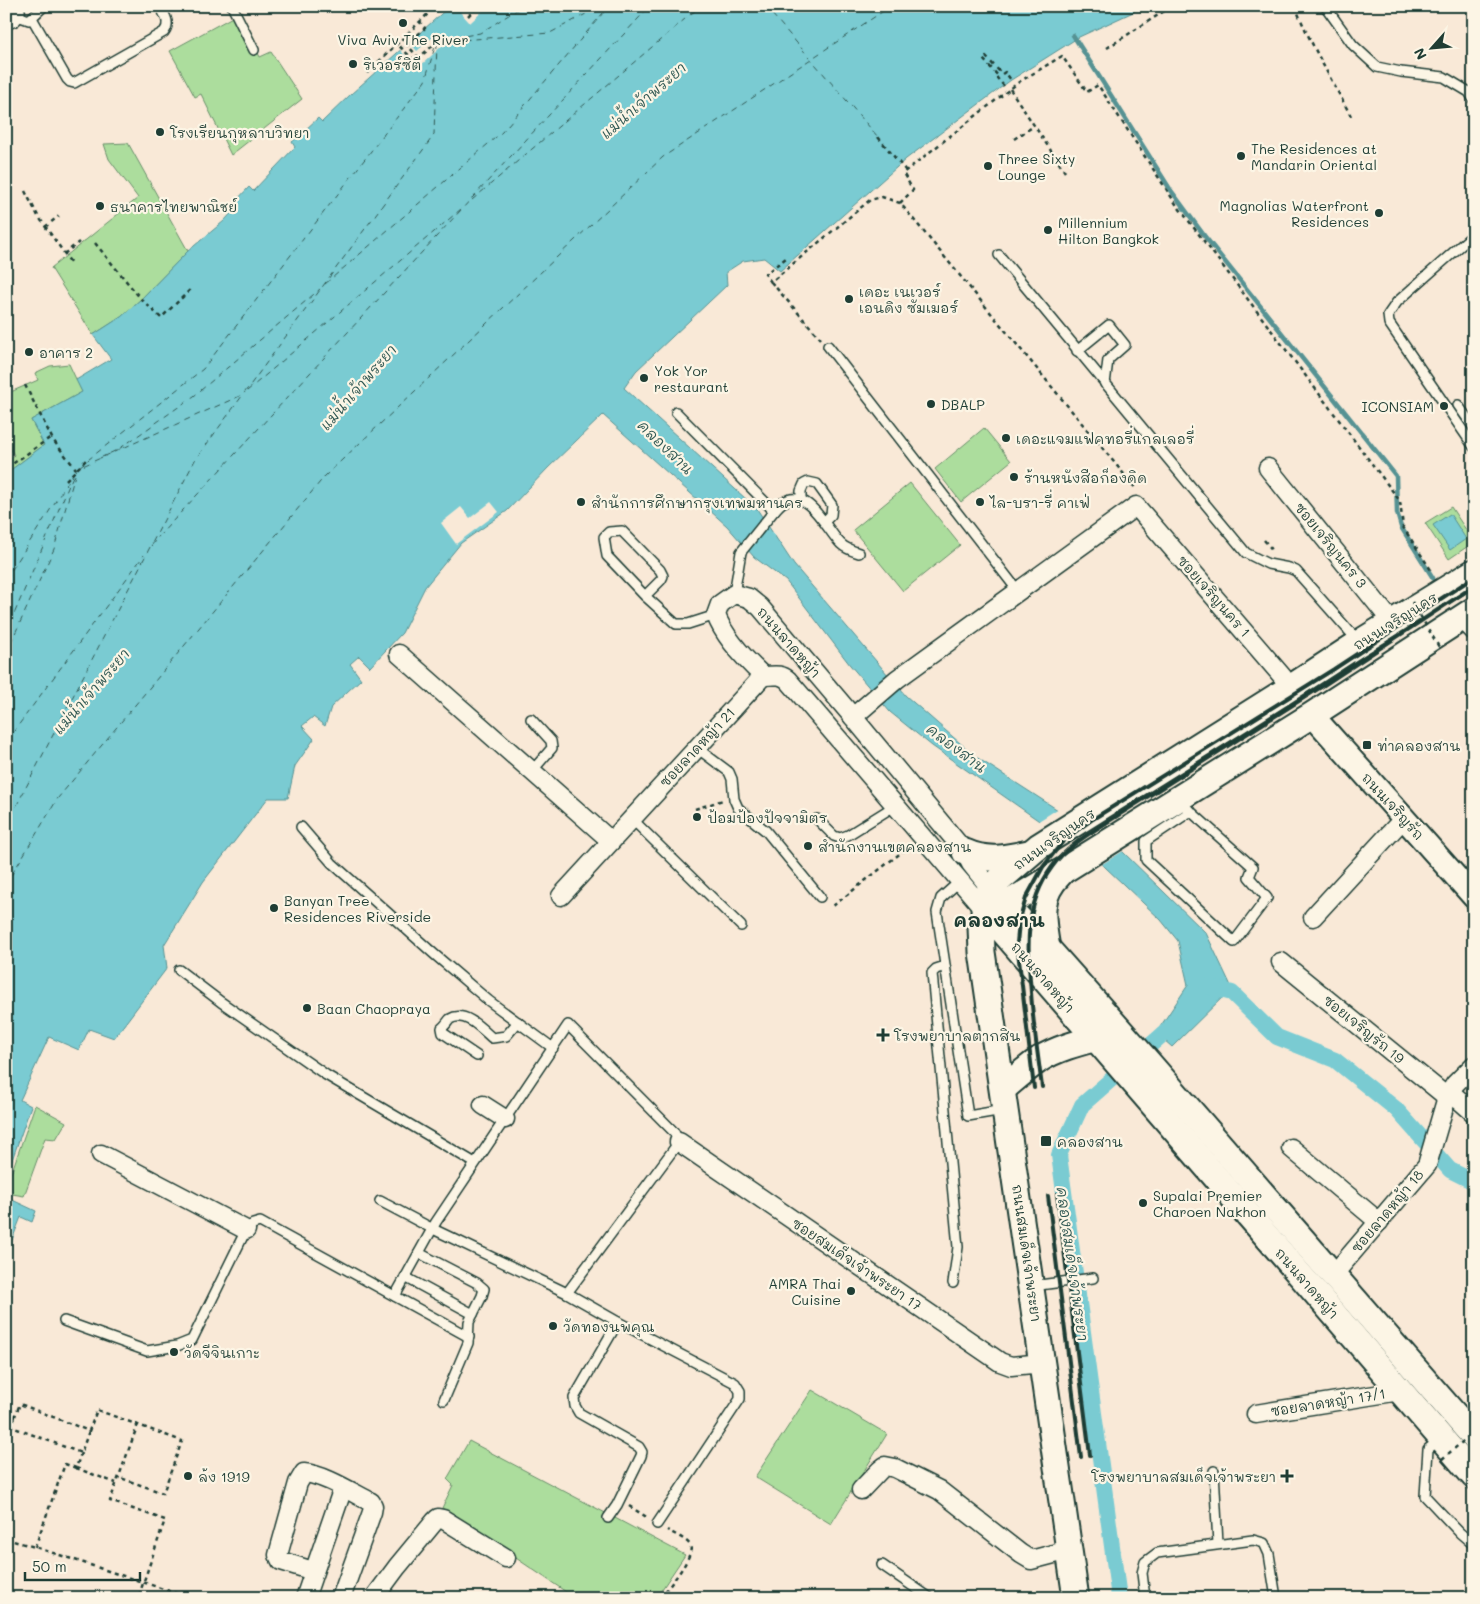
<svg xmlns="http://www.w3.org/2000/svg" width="1480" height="1604" font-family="Mali,'Playpen Sans Thai',sans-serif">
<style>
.green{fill:#acdd9d;stroke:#668d68}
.water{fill:#7acbd2;stroke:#569293}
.pier{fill:#f9e9d7}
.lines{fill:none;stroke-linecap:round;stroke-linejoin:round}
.stream{stroke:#569293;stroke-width:4.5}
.canal{stroke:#7acbd2;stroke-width:16}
.ferry{stroke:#315954;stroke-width:1;stroke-dasharray:6 5;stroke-linecap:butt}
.service-casing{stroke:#1f3d34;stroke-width:12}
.minor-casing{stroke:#1f3d34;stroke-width:21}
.tertiary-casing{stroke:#1f3d34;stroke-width:26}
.secondary-casing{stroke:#1f3d34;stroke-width:29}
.path{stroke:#1f3d34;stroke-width:2.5;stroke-dasharray:4 4;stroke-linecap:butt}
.service{stroke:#fcf5e5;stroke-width:9}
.minor{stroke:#fcf5e5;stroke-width:18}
.tertiary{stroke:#fcf5e5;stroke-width:22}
.secondary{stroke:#fcf5e5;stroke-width:25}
.rail{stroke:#1f3d34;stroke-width:4}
.path-bridge{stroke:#1f3d34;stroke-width:2.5;stroke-dasharray:4 4;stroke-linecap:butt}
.poi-dot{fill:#1f3d34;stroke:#fcf5e5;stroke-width:2}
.labels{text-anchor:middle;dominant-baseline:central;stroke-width:4.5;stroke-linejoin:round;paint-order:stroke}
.poi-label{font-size:14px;fill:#1f3d34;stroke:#fcf5e5;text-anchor:start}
.street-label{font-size:14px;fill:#1f3d34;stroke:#fcf5e5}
.water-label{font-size:15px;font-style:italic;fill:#315954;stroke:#fcf5e5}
.district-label{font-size:19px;font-weight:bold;fill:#1f3d34;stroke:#fcf5e5}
</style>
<rect width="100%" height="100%" fill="#f9e9d7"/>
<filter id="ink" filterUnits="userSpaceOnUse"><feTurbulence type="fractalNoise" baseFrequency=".02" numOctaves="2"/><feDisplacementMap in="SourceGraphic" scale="10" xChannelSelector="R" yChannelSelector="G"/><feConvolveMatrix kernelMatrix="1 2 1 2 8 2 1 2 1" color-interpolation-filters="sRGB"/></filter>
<g filter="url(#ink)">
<g class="green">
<polygon points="238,14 260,57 271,52 302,99 231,155 201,94 195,97 170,51"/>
<polygon points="128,143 188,251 141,299 121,317 93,335 51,268 138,198 109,159 104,144"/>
<polygon points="69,364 82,392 31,420 44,445 12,469 7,463 14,455 6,441 6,394 38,380 35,373 50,366"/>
<polygon points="984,428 1011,461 961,502 935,469"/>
<polygon points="910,483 960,545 903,591 853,530"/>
<polygon points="1451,507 1474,542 1449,559 1425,523"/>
<polygon points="35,1105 66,1122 56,1139 45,1138 24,1196 6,1193 6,1188"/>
<polygon points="812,1390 887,1434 831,1524 755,1477"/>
<polygon points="469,1441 685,1555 656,1598 575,1598 442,1508 453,1485 447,1479"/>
</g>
<g class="water">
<polygon points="450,6 1142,6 1131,13 1079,37 1011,80 906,159 780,271 764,258 743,261 726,272 727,285 636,371 624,388 757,509 794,565 906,696 976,757 1123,852 1206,933 1232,988 1172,1047 1156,1033 1188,985 1178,941 1161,920 1105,867 932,746 890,712 850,665 786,581 754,557 727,526 603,415 548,468 507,511 461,543 425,587 402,633 370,667 359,656 350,664 361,679 331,707 325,726 313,717 302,726 314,739 295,766 288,798 268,798 203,882 164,945 167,968 114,1038 89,1029 79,1050 49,1037 20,1100 31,1106 6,1177 6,477 12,469 44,445 31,420 82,392 76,380 111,359 93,335 121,317 141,299 188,251 224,221 237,207 234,203 249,187 253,191 295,147 292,142 318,118 322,122 351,94"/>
<polygon points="1450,514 1466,539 1450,550 1433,525"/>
<polygon points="6,1197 36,1211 32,1222 21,1217 8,1250 6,1249"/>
</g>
<g class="pier">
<polygon points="467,6 488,6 470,23 460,12"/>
<polygon points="435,35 443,45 417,69 400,50 409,42 417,51"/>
<polygon points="491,502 499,512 456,544 441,523 461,507 470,518"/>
<polygon points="1059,808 1125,850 1099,866 1037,822"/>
</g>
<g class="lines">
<polyline class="stream" points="1073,35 1170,189 1206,238 1396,476 1397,513 1401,527 1433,578"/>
<g class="canal">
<polyline points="1207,986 1232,993 1277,1037 1335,1060 1396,1109 1450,1170 1474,1182"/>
<polyline points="1119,1598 1059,1155 1082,1105 1177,1022"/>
</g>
<g class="ferry">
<polyline points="765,6 878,137"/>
<polyline points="444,40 480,33 523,6"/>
<polyline points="472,200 692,13 703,6"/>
<polyline points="325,284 502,132 609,6"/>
<polyline points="247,391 461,209"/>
<polyline points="100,458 119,449 194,396 320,289"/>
<polyline points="79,467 203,369 425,81 436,43"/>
<polyline points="151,546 159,536 650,6"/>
<polyline points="6,579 73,474"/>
<polyline points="6,633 76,469 242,395"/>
<polyline points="6,653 54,549 75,475"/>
<polyline points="6,742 144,555"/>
<polyline points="6,826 195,460 434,135 437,42 550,33 601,6"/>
<polyline points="6,884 58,798 325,476 663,157 891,6"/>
</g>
<defs>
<g id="service">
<polyline points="232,6 254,50"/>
<polyline points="1325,6 1353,45 1377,67 1401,72 1444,77 1469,92 1474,100"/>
<polyline points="15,15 29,20 44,6"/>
<path d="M32,18L67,79L70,82L74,83L164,32C171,23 165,16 160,6"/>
<polyline points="1474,234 1397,302 1388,315 1389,323 1474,447"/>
<polyline points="999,255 1246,553 1268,564 1289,568 1296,571 1358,641"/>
<polyline points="828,346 1018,591"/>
<polyline points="1077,351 1109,325 1125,345 1108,360 1105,384"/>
<polyline points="1458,405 1474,428"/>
<polyline points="676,412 774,511 741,552 734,594"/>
<polyline points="801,500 801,491 804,484 808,482 817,484 832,505 831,515 825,521"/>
<path d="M774,511C776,509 779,505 782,503C808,485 827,531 841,544C846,549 853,551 859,553"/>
<polyline points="645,596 661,580 663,576 660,570 622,531 609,532 604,537 607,556 645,596 676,624 688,624 716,615"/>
<polyline points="531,719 551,741 552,748 532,771"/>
<polyline points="697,748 729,772 732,779 734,799 738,808 766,831 820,897"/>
<polyline points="1179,801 1253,867 1249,877 1267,898 1234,942 1146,860 1146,841 1191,811"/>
<polyline points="632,819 741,926"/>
<polyline points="817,819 834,836 840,838 848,835 896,805"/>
<polyline points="301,827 332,863 434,954 489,1001 553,1048"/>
<polyline points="960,881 941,898 937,912 968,1116 1003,1110"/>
<polyline points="945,966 936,969 932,973 958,1247 953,1283"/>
<polyline points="179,970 221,1002 326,1075 475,1163"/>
<path d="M477,1056L443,1033L442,1028C445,1026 448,1021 450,1019C465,1010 482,1029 492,1038L506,1036L518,1022"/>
<polyline points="380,1201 433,1229 567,1293 618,1322 735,1383 740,1391 740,1399 657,1524"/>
<polyline points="419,1253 477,1283 484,1289 482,1296 469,1322 468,1343 444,1400"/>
<polyline points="405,1277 473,1314"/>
<polyline points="1032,1286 1093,1278"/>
<polyline points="395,1296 436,1222 568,1025 674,1132 679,1142 567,1293"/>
<polyline points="64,1321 147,1351 177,1346 192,1340 246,1230 253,1224 260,1222 469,1337"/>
<polyline points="1441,1439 1428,1449 1425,1496 1460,1533 1474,1545"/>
<polyline points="1214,1471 1218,1544"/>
<polyline points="608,1518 617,1505 641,1456 642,1452 639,1447 579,1413 575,1406 574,1398 618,1322"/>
<polyline points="882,1565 930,1598"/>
<polyline points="1145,1598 1142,1573 1145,1562 1157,1553 1253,1540 1264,1543 1269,1554 1276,1598"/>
</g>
<g id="minor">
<path d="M6,19C14,19 18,13 14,6"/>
<polyline points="1268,468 1392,622"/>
<polyline points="1461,618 1474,631"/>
<polyline points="399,654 611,841"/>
<polyline points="853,717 897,679 1136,506 1282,676 1290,688"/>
<polyline points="561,896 763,676"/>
<path d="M984,909L788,680C780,673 773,676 763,676C746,660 724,637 716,615L720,604L734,594L749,598L760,607L853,717L965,852L971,864L990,888"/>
<polyline points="1313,917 1404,818"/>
<polyline points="1281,962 1447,1097"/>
<polyline points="1450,1092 1474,1113"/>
<polyline points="483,1105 505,1119"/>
<polyline points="679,1142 1000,1362 1011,1366 1043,1363"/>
<polyline points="1291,1148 1379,1222"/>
<polyline points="101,1154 246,1230"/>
<polyline points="1334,1274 1427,1165 1447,1097 1455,1084 1474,1065"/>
<polyline points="1256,1414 1400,1391"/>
<polyline points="861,1490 880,1470 885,1466 895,1468 939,1490 1021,1554 1031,1560 1069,1550"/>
<path d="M313,1571L281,1561L278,1555L298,1483L304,1473C323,1474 353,1493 371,1502L373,1506L372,1512L341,1598"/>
<polyline points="305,1598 343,1488"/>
<polyline points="374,1598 397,1567 435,1521 438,1518 443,1519 506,1558"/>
</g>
<polyline id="tertiary" points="1312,715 1474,897"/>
<g id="secondary">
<path d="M965,852C987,862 1007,858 1029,853"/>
<polyline points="990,888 1047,948 1148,1062 1474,1437"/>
<polyline points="992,907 1007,904 1069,867 1312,715 1474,610"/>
<polyline points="984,909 1474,1476"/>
<path d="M1047,948C1042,918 1037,897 1060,874"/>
<path d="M1003,1089C1015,1079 1027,1068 1040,1059C1061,1046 1087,1041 1111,1034"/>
<polyline points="1076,1598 982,952 981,927 990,888 1039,846 1290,688 1359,643 1474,572"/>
</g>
</defs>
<use href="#service" class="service-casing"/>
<use href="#minor" class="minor-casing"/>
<use href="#tertiary" class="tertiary-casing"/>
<use href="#secondary" class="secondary-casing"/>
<g class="path">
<path d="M1295,6C1311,45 1331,79 1351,116"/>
<polyline points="468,16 478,6"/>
<polyline points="394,41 415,61 437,42"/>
<polyline points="1107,48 1172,6"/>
<polyline points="419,58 407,45 425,28 420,22"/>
<polyline points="367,73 436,6"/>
<polyline points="1004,86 997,78 999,77 983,59 986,57 1002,74 1005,72 1011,80"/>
<polyline points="1010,89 1065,172"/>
<polyline points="878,137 906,171"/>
<polyline points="1014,139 1034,126"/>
<polyline points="25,191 38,216 71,263"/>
<polyline points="900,203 913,190 903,173 1019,82 1062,56 1087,92 1098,85 1176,204 1400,501 1403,527 1433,573"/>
<polyline points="45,227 59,216"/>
<polyline points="95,243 141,299 161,318 192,288"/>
<polyline points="64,254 79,242"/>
<polyline points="771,282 765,274 786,258"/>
<polyline points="821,339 771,282 870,200 882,197 900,203 1137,490"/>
<polyline points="25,385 53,440 76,469"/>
<polyline points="6,464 11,465 51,437"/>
<polyline points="66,480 88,458"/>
<polyline points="1264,540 1274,552"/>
<polyline points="695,809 723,800"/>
<polyline points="833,906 907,848"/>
<polyline points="6,1413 15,1416 20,1404 89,1431 97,1410 182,1441 163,1493 118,1477"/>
<polyline points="15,1416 12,1427 81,1453 89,1431"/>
<polyline points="138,1424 110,1501 165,1520 138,1598"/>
<polyline points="76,1468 116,1483"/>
<polyline points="629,1506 648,1518"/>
<polyline points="6,1539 35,1547 191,1598"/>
<polyline points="35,1547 65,1464 76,1468 81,1453"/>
<path d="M660,1598C667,1589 696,1555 690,1545C686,1539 674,1534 667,1530"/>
</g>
<use href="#service" class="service"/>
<use href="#minor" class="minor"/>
<use href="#tertiary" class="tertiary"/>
<use href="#secondary" class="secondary"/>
<g class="rail">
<path d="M1042,1087C1038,1055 1033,1024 1031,992C1027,948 1024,905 1052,867C1065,849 1082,838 1101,826L1321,687L1474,586"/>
<polyline points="1034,1088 1017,943 1019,922 1026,898 1043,867 1064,840 1093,819 1334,669 1474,577"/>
<polyline points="1057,1194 1090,1455"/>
<polyline points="1048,1196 1081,1457"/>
</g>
<g class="path-bridge">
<polyline points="1412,602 1439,647"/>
<polyline points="1442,1459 1474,1432"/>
</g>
</g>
</g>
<g class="poi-dot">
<circle cx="403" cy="23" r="5"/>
<circle cx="353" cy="64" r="5"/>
<circle cx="160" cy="132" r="5"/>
<circle cx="1241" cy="156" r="5"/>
<circle cx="988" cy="166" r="5"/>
<circle cx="100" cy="206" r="5"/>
<circle cx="1379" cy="213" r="5"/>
<circle cx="1048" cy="230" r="5"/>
<circle cx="849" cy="299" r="5"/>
<circle cx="29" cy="352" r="5"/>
<circle cx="644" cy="378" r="5"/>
<circle cx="931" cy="404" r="5"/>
<circle cx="1444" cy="406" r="5"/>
<circle cx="1006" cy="438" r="5"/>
<circle cx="1014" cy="477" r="5"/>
<circle cx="581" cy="502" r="5"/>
<circle cx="980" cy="502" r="5"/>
<rect x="1362" y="740" width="10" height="10" rx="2.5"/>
<circle cx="697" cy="817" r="5"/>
<circle cx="808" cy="846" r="5"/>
<circle cx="274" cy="908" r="5"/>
<circle cx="307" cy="1008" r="5"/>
<path d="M880.5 1027.5h5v5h5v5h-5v5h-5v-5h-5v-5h5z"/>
<rect x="1040" y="1135" width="12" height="12" rx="2.5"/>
<circle cx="1143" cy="1203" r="5"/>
<circle cx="851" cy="1291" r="5"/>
<circle cx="553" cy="1326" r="5"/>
<circle cx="174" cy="1352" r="5"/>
<circle cx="188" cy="1476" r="5"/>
<path d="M1284.5 1468.5h5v5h5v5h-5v5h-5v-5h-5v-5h5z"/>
</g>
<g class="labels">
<g class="poi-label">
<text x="403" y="39" text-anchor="middle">Viva Aviv The River</text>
<text x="363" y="64">ริเวอร์ซิตี</text>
<text x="170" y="132">โรงเรียนกุหลาบวิทยา</text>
<text x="1251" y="148">The Residences at<tspan x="1251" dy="16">Mandarin Oriental</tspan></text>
<text x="998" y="158">Three Sixty<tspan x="998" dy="16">Lounge</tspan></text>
<text x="1369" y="205" text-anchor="end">Magnolias Waterfront<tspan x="1369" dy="16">Residences</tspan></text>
<text x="110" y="206">ธนาคารไทยพาณิชย์</text>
<text x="1058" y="222">Millennium<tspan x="1058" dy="16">Hilton Bangkok</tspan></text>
<text x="859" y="291">เดอะ เนเวอร์<tspan x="859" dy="16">เอนดิง ซัมเมอร์</tspan></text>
<text x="39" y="352">อาคาร 2</text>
<text x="654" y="370">Yok Yor<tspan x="654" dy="16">restaurant</tspan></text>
<text x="941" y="404">DBALP</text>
<text x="1434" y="406" text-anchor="end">ICONSIAM</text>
<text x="1016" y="438">เดอะแจมแฟคทอรี่แกลเลอรี่</text>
<text x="1024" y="477">ร้านหนังสือก็องดิด</text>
<text x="591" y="502">สำนักการศึกษากรุงเทพมหานคร</text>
<text x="990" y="502">ไล-บรา-รี่ คาเฟ่</text>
<text x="1377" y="745">ท่าคลองสาน</text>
<text x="707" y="817">ป้อมป้องปัจจามิตร</text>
<text x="818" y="846">สำนักงานเขตคลองสาน</text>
<text x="284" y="900">Banyan Tree<tspan x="284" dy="16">Residences Riverside</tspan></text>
<text x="317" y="1008">Baan Chaopraya</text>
<text x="894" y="1035">โรงพยาบาลตากสิน</text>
<text x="1057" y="1141">คลองสาน</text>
<text x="1153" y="1195">Supalai Premier<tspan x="1153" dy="16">Charoen Nakhon</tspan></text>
<text x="841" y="1283" text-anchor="end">AMRA Thai<tspan x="841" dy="16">Cuisine</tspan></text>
<text x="563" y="1326">วัดทองนพคุณ</text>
<text x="184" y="1352">วัดจีจินเกาะ</text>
<text x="198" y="1476">ล้ง 1919</text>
<text x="1276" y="1476" text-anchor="end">โรงพยาบาลสมเด็จเจ้าพระยา</text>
</g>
<g class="street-label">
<text transform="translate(1331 545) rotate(51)">ซอยเจริญนคร 3</text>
<text transform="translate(1214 596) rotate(49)">ซอยเจริญนคร 1</text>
<text transform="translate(1395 621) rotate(-32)">ถนนเจริญนคร</text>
<text transform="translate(789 642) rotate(49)">ถนนลาดหญ้า</text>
<text transform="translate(697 747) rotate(-47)">ซอยลาดหญ้า 21</text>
<text transform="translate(1393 806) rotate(48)">ถนนเจริญรัถ</text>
<text transform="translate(1054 839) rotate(-35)">ถนนเจริญนคร</text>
<text transform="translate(1043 977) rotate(49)">ถนนลาดหญ้า</text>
<text transform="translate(1364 1029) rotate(39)">ซอยเจริญรัถ 19</text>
<text transform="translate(1387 1211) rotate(-50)">ซอยลาดหญ้า 18</text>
<text transform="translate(1027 1253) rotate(82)">ถนนสมเด็จเจ้าพระยา</text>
<text transform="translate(857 1264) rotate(34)">ซอยสมเด็จเจ้าพระยา 17</text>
<text transform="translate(1307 1283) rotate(49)">ถนนลาดหญ้า</text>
<text transform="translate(1328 1402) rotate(-9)">ซอยลาดหญ้า 17/1</text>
</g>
<g class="water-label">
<text transform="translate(643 100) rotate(-41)">แม่น้ำเจ้าพระยา</text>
<text transform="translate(358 387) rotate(-49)">แม่น้ำเจ้าพระยา</text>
<text transform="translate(666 447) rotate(44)">คลองสาน</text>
<text transform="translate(91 691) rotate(-49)">แม่น้ำเจ้าพระยา</text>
<text transform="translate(957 748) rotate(37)">คลองสาน</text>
<text transform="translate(1073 1264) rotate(82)">คลองสมเด็จเจ้าพระยา</text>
</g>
<g class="district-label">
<text x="999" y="919">คลองสาน</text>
</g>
</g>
<rect width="1480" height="1604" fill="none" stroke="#fcf5e5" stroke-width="25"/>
<rect x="12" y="12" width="1455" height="1579" fill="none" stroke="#1f3d34" stroke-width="2" filter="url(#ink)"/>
<g transform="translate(1432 48) rotate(243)" stroke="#fcf5e5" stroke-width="4" paint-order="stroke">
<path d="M0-4L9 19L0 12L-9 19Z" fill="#1f3d34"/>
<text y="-8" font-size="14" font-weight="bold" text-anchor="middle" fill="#1f3d34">N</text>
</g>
<path d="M25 1572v8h115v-8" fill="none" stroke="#1f3d34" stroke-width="2.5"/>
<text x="32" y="1572" font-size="15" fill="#1f3d34" stroke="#fcf5e5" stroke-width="4" paint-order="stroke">50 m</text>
</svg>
